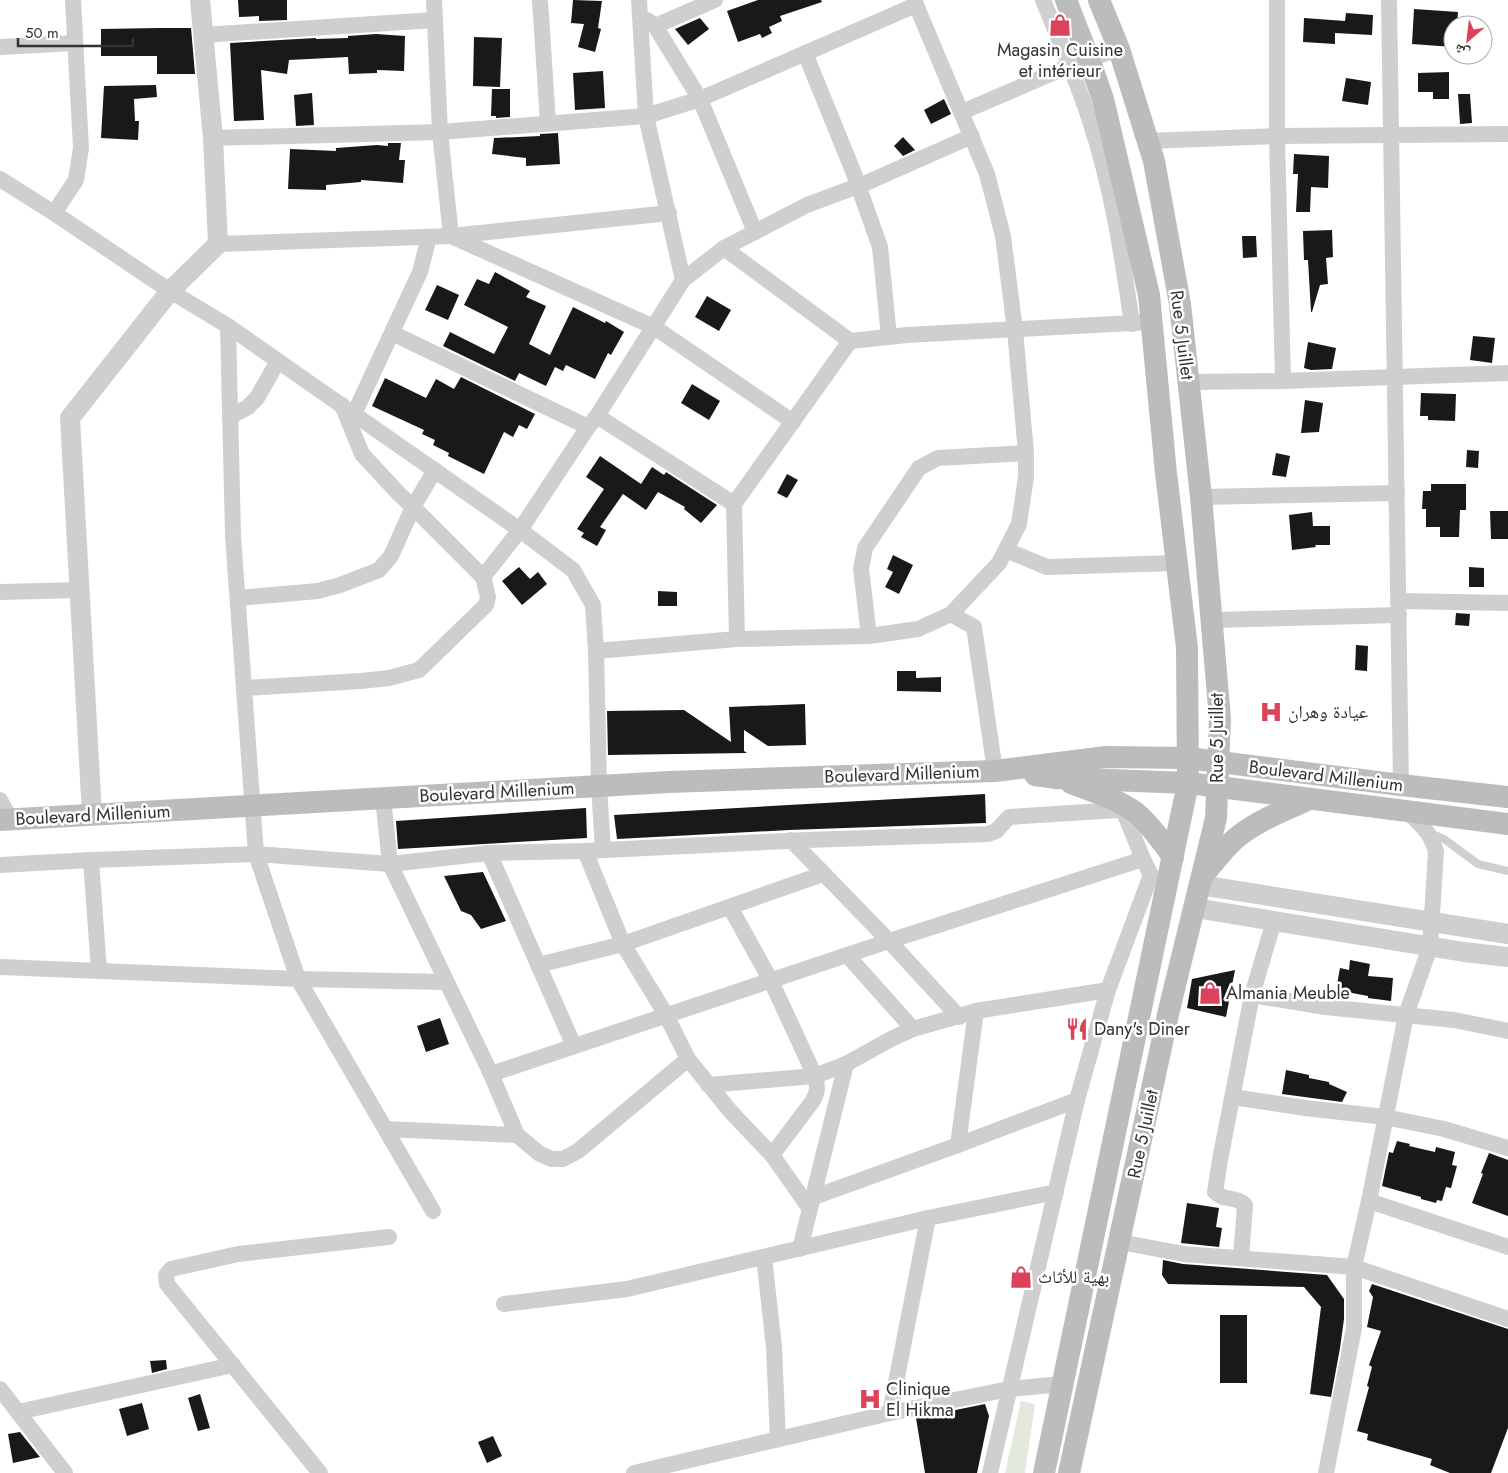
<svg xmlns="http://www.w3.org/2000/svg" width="1508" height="1473" font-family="Jost,'Noto Naskh Arabic',sans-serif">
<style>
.green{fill:#e3e9dc}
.building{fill:#191919}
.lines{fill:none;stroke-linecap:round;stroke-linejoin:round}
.service{stroke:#cfcfcf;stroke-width:8}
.minor{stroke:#cfcfcf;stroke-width:16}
.tertiary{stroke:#cfcfcf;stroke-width:20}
.secondary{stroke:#bcbcbc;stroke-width:22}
.labels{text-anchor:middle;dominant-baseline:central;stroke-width:5;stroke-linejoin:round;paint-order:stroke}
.poi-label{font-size:18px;fill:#323232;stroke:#fff;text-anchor:start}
.street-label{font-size:18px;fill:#323232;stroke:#fff}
</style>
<rect width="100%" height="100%" fill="#fff"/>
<polygon class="green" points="1021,1401 1035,1404 1025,1473 1005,1473"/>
<g class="building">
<polygon points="238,0 287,0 287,20 259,21 259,16 239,17"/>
<polygon points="573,0 602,1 598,28 601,29 595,52 578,47 584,24 571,23"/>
<polygon points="758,0 821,0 822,2 780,16 782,21 769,27 772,33 762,38 760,34 738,42 727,11"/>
<polygon points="1414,9 1458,12 1457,25 1453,25 1453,47 1412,44"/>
<polygon points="1346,13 1373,15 1372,35 1335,33 1335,44 1303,42 1304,18 1345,21"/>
<polygon points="700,18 709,29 688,45 675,29"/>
<polygon points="158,28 191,28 195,74 157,74 157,56 101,56 101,29"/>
<polygon points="376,34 405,36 404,71 377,70 377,73 349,74 348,57 289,60 287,74 261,70 264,120 234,121 230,43 316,38 316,39 348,38 348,36"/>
<polygon points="474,37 502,38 500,87 473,86"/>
<polygon points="603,71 605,108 575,110 573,73"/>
<polygon points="1449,72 1449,99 1433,99 1433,92 1418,92 1418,73"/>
<polygon points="1346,78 1371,82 1368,105 1342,101"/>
<polygon points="156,85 157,97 134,99 135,121 139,121 138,140 101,138 104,86"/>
<polygon points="492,89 510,89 510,117 496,118 496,116 491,116"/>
<polygon points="312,93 314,125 296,126 294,95"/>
<polygon points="1458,94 1470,94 1472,123 1460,124"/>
<polygon points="944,99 951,114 931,124 924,110"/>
<polygon points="558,133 560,164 526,166 526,158 492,154 494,138 540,136 540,134"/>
<polygon points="903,137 915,150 903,156 894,146"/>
<polygon points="388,143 401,143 399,160 405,160 403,183 361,180 361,182 326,185 326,190 288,189 290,149 336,151 336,148 377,145 388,146"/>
<polygon points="1294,154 1329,156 1328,188 1311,187 1310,212 1296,212 1298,174 1293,174"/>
<polygon points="1332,230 1333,257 1326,258 1328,284 1320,285 1312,312 1311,312 1308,260 1304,260 1303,231"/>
<polygon points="1242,236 1256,236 1257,257 1243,258"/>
<polygon points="495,272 530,291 526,297 546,306 529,344 550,355 573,307 605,323 606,321 624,332 611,355 608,353 595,379 566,365 563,371 555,367 546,386 519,373 515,381 443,346 450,332 494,354 508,327 464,305 477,279 489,284"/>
<polygon points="437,285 459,295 448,320 425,310"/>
<polygon points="707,296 731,310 719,331 695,317"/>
<polygon points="1473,336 1495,338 1492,363 1470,360"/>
<polygon points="1308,342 1336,348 1332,369 1311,370 1304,368"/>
<polygon points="461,377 535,414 527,429 519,425 513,437 504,432 484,474 448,456 449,453 433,445 435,440 422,434 424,430 372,406 385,378 426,398 436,379 454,389"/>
<polygon points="692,384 720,401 709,420 681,403"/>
<polygon points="1421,393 1456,394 1455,421 1428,420 1428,416 1420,416"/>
<polygon points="1305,400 1323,403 1319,432 1301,433"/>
<polygon points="1467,450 1479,451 1478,468 1466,467"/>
<polygon points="1276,453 1290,456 1286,477 1272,475"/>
<polygon points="600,456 641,484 652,467 664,475 666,472 717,505 701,523 684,509 685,507 658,492 646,510 623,494 600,527 606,530 597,546 581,537 584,533 577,529 604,489 586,477"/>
<polygon points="787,474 798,480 787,498 777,493"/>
<polygon points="1431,484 1466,484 1466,510 1460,510 1459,537 1440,537 1440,527 1426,527 1426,509 1422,509 1423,491 1431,491"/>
<polygon points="1490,511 1508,511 1508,539 1491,539"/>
<polygon points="1312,512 1313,526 1330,526 1330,545 1315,545 1316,547 1292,550 1289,515"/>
<polygon points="893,555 913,565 899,594 885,587 893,572 887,569"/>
<polygon points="519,567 530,579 538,572 547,584 522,605 502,581"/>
<polygon points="1469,567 1484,568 1484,587 1469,587"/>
<polygon points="658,591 677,592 677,606 658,606"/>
<polygon points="1456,613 1470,614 1469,626 1455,625"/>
<polygon points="1356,645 1368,646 1367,671 1355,670"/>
<polygon points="897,671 916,671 916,678 941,677 941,692 897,691"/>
<polygon points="805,704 806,745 768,746 744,730 744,751 747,753 608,755 607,711 684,710 731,742 729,707"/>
<polygon points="985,794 986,823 789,830 617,839 614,815"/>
<polygon points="586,808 587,838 398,849 396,821"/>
<polygon points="483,872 506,921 481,929 471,915 461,911 444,876"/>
<polygon points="1350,960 1370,964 1368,976 1393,978 1391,1001 1368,998 1368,996 1336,990 1340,968 1349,970"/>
<polygon points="1235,970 1226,1017 1187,1008 1192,979"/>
<polygon points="440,1018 449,1044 426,1052 417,1026"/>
<polygon points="1286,1070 1309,1075 1309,1078 1329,1082 1329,1084 1347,1092 1342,1102 1282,1094"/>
<polygon points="1397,1141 1410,1144 1409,1146 1435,1152 1436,1147 1455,1152 1452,1165 1457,1166 1451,1188 1446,1187 1442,1201 1437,1200 1436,1203 1421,1199 1421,1197 1382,1186 1389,1152 1393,1153"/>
<polygon points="1489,1153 1508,1160 1508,1216 1472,1203 1483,1174 1481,1173"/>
<polygon points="1187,1203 1219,1208 1216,1227 1222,1228 1219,1247 1181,1243"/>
<polygon points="1163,1260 1183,1264 1327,1275 1344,1299 1344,1319 1340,1348 1331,1397 1310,1394 1321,1307 1304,1287 1168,1284 1162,1275"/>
<polygon points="1372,1284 1508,1329 1508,1428 1491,1473 1450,1473 1430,1465 1432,1459 1367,1440 1368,1434 1357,1431 1369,1387 1367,1386 1372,1367 1369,1365 1381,1331 1367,1327 1373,1297 1369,1291"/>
<rect x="1220" y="1315" width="27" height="68"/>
<polygon points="166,1360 167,1369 152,1373 150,1361"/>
<polygon points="200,1394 210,1428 198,1431 188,1398"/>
<polygon points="142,1403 149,1429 127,1436 119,1409"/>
<polygon points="985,1404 989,1416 977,1473 925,1473 916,1418"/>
<polygon points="20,1432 39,1456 40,1457 13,1463 8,1434"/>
<polygon points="493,1436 502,1456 487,1463 478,1442"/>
</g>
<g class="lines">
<polyline class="service" points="1430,833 1444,839 1478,864 1508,871"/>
<g class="minor">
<polyline points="434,0 440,132 451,236 654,327 793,422"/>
<polyline points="540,0 548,123"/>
<polyline points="639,0 646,116 683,280"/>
<path d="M1043,0C1059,40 1077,80 1090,121C1112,187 1122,255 1132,324"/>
<polyline points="1277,0 1277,136 1283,381"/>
<polyline points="1389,0 1401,785"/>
<polyline points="647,20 655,26 715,0"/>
<polyline points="655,26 700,99 755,232"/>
<polyline points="203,35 435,20"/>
<polyline points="0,47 75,43"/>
<polyline points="805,53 853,171 880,247 889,337"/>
<polyline points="962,112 1069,66 1119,49"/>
<polyline points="213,138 440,132 646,116 700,99 916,5"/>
<polyline points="1148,141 1277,136 1508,134"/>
<polyline points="0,179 54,213 170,291 228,326 520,530 573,570 593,605 596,651 599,786 603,849"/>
<polyline points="54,213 76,180 81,148 73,0"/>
<polyline points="218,244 451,236 669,213"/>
<polyline points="724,248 850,341 907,335 1151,322"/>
<polyline points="228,326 233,536 256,854 298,979 433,1211"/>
<polyline points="392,333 588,427"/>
<polyline points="1188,382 1283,381 1508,373"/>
<polyline points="342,405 362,454 399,494 413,507 435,470"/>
<polyline points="354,414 420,272 429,237"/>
<polyline points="597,416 734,504"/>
<polyline points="230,417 248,407 257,398 278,361"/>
<polyline points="1201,497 1397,493"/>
<polyline points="1006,550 1047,567 1176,563"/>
<polyline points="0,592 79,590"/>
<polyline points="238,598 318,591 340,585 379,570 391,556 413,507 483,577"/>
<polyline points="1399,601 1508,603"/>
<polyline points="951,614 974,627 995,771"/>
<polyline points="1212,620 1399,615"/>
<polyline points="869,636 861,569 865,548 919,468 938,458 1026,453"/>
<polyline points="737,639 734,504 850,341"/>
<polyline points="596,651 737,639 869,636 918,629 951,614 999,563 1019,524 1026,477 1026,453 1015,330 1003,236 987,174 914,0"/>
<polyline points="244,688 361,681 389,678 419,670 486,605 488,597 483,577 520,530 588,427 597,416 683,280 724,248 807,205 866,183 972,136"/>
<polyline points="383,798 390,864 491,1074 517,1135 540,1154 552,1159 563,1159 578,1151 688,1059"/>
<polyline points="0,800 11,820"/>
<polyline points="791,840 889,941 959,1017"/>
<polyline points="585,851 623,944 666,1015 688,1059 731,1112 772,1155 810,1209"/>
<polyline points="489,853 574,1046"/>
<polyline points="91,860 99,971"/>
<polyline points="0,865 91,860 256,854 390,864 489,853 585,851 807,840 988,834 996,831 1009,817 1118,810 1122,811 1125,815 1143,859 889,941 491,1074"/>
<path d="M730,907L771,981L815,1076C818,1087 818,1092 812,1102L772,1155"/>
<polyline points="847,955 913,1029"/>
<polyline points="538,965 623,944 823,874"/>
<polyline points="0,967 298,979 446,982"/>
<polyline points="1252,995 1325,1007 1454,1020 1508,1031"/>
<polyline points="708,1085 815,1076 846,1064 891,1039 913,1029 976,1011 1108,990"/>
<polyline points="1233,1097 1305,1108 1385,1117 1444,1129 1508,1148"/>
<polyline points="386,1129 517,1135"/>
<polyline points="958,1145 976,1011"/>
<polyline points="814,1197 958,1145 1077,1100"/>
<polyline points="1369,1201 1508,1247"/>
<polyline points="1120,1242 1184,1254 1354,1267 1508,1319"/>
<polyline points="800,1249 846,1064"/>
<polyline points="764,1257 774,1347 778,1439"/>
<path d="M1241,1258L1245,1205C1237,1196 1223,1201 1215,1192L1220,1160L1252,995L1274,921"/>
<polyline points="504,1304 627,1289 928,1218 1056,1192"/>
<polyline points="0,1389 65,1473"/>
<polyline points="18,1412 233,1365"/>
<polyline points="890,1413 928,1218"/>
<polyline points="320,1473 167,1284 166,1275 171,1269 238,1254 389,1237"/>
<polyline points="634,1473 890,1413 1009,1389 1062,1384"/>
<polyline points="990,1473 1077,1100 1108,990 1151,875 1143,859"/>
<path d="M1326,1473L1354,1328V1267L1369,1201L1406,1015L1430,947L1436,852C1431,832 1421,826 1408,812"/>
</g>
<g class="tertiary">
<polyline points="92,815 70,418 170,291 218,244 213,138 200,0"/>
<polyline points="1200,885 1508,934"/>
<polyline points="1195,908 1464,952 1508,957"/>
</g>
<g class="secondary">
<polyline points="1035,775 1056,778 1188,783 1508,824"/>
<path d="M1071,783C1092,791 1117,799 1135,812C1150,824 1162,842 1173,857"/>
<polyline points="0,820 669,782 995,771 1106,757 1188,758 1401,785 1508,797"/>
<path d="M1206,872C1215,861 1223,850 1234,840C1255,821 1284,811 1309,799"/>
<polyline points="1044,1473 1188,783 1187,648 1166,473 1149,295 1103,99 1089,59 1066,0"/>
<polyline points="1069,1473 1169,1010 1216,818 1220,719 1201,497 1180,304 1154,161 1119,49 1099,0"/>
</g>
</g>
<defs>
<symbol id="shop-bare" viewBox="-9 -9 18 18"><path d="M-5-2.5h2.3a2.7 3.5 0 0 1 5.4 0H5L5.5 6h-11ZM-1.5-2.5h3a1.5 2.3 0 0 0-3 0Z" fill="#da435b" stroke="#fff" stroke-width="2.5" paint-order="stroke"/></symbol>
<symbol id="hospital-bare" viewBox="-9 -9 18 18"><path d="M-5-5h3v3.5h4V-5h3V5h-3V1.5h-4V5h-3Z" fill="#da435b" stroke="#fff" stroke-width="2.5" paint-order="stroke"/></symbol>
<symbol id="restaurant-bare" viewBox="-9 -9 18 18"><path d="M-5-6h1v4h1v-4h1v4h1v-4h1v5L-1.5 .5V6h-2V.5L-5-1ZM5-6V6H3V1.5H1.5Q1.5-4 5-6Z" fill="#da435b" stroke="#fff" stroke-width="2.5" paint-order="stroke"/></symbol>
</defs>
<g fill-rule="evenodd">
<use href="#shop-bare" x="1044" y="9" width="32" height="32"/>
<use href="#hospital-bare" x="1255" y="696" width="32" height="32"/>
<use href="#shop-bare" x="1194" y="977" width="32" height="32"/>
<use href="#restaurant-bare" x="1061" y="1013" width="32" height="32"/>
<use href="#shop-bare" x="1005" y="1261" width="32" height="32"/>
<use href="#hospital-bare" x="854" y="1383" width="32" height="32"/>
</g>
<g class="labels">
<g class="poi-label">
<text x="1060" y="50" text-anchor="middle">Magasin Cuisine<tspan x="1060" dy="21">et intérieur</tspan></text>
<text x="1288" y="712">عيادة وهران</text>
<text x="1226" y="993">Almania Meuble</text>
<text x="1094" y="1029">Dany's Diner</text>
<text x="1038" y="1277">بهية للأثاث</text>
<text x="886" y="1389">Clinique<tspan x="886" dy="21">El Hikma</tspan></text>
</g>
<g class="street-label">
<text transform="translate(1182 335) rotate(83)">Rue 5 Juillet</text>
<text transform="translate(1217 738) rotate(-90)">Rue 5 Juillet</text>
<text transform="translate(902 774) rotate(-2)">Boulevard Millenium</text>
<text transform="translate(1326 776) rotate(7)">Boulevard Millenium</text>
<text transform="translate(497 792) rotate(-3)">Boulevard Millenium</text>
<text transform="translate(93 815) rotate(-3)">Boulevard Millenium</text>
<text transform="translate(1143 1134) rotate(-78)">Rue 5 Juillet</text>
</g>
</g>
<g transform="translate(1468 40) rotate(208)"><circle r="24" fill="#ffffff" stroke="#adadad"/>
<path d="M0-4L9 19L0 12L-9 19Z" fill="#da435b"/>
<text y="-8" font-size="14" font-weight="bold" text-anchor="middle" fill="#323232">ش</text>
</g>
<path d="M18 38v8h115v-8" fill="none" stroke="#323232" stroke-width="2.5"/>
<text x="25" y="38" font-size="15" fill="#323232" stroke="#ffffff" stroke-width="4" paint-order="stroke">50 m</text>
</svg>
